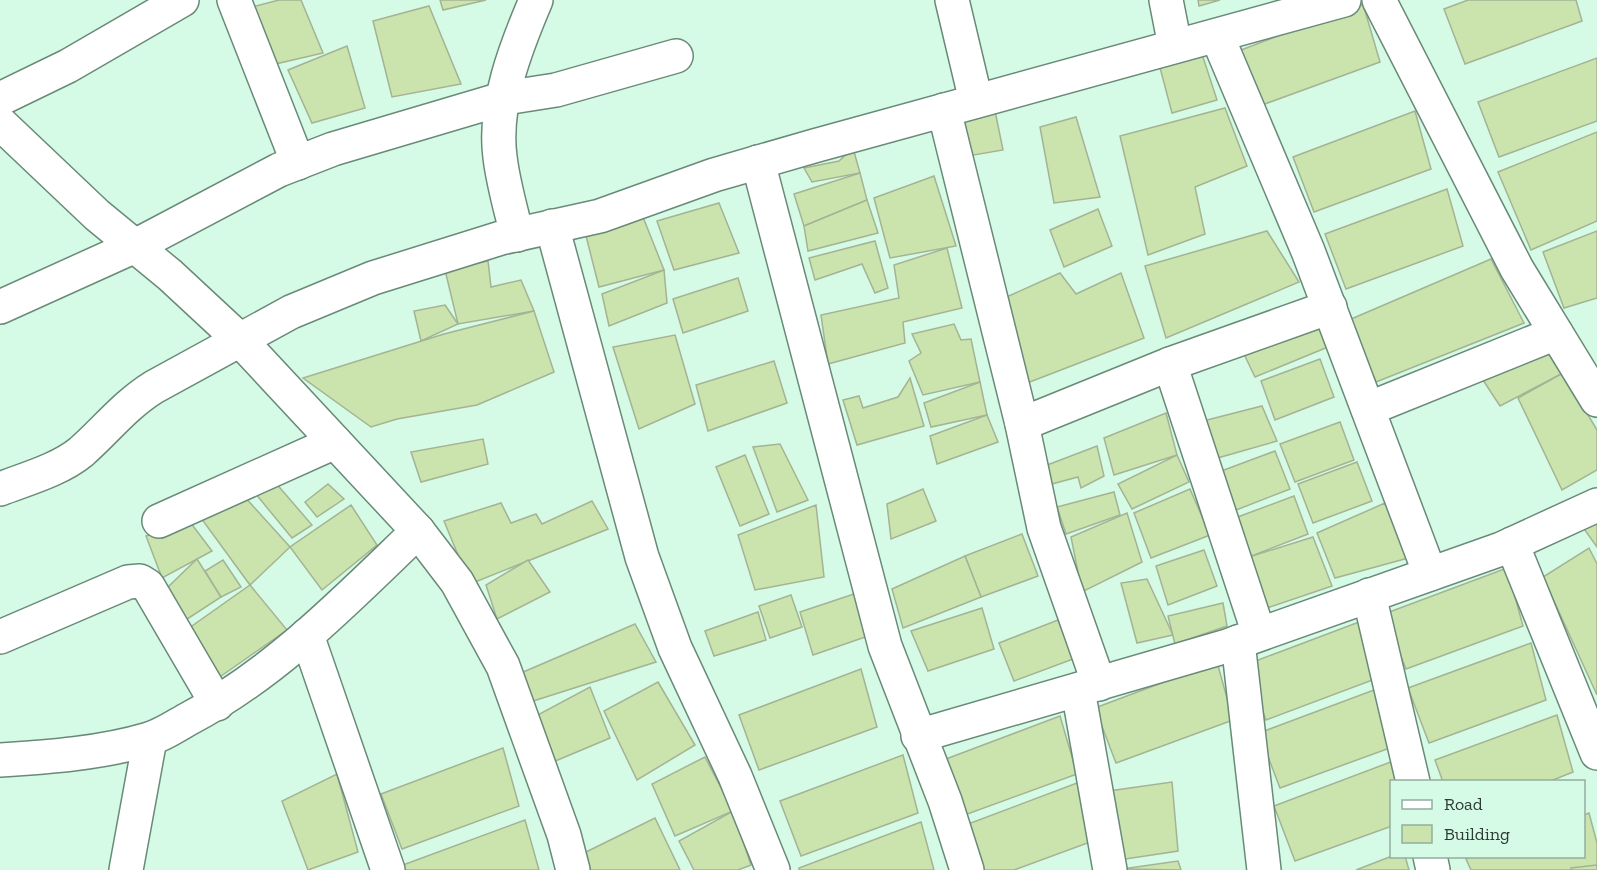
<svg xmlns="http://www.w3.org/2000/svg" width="1597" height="870" font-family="'Zilla Slab',serif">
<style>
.building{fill:#cbe4ae;stroke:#a4b394;stroke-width:1.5}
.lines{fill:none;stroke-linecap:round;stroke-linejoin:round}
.street-casing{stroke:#698a78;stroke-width:36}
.street{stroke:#fff;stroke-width:33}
</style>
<rect width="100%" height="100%" fill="#d5fae5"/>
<g class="building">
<polygon points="279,0 301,0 323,53 271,65 252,7"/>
<polygon points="440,0 486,0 443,10"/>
<polygon points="1198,0 1220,0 1199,6"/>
<polygon points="1468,0 1576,0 1582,21 1465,64 1444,9"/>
<polygon points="1363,4 1380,62 1262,105 1241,50"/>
<polygon points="429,6 461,84 392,97 373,21"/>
<polygon points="347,46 365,108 312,123 288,70"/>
<polygon points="1201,51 1217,100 1172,113 1158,60"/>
<polygon points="1597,58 1597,121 1499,157 1478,102"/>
<polygon points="994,106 1003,150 968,156 961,115"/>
<polygon points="1225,108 1247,166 1195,187 1205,234 1148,255 1120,136"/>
<polygon points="1415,111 1431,169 1314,212 1293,157"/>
<polygon points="1076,117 1100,197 1054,203 1040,127"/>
<polygon points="1597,132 1597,221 1531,250 1498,172"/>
<polygon points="853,148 860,173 812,182 804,168 839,161"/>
<polygon points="860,173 867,200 804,226 794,194"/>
<polygon points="934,176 956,246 890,258 874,198"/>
<polygon points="1447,189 1463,246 1346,289 1325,234"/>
<polygon points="867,200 878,233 808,251 804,226"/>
<polygon points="719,203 739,253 674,270 657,221"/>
<polygon points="1098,209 1112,246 1064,267 1050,230"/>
<polygon points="641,212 664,270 599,287 585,232"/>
<polygon points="1267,231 1299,282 1166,338 1145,266"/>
<polygon points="1597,231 1597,298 1564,308 1543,252"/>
<polygon points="875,241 888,288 875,293 862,264 815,280 809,258"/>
<polygon points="947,248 962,308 903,322 905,343 828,364 821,315 899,298 894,265"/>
<polygon points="1491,259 1524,323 1376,382 1349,320"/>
<polygon points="488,261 491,287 521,280 534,311 458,324 445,270"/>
<polygon points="664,270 667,303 609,326 602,294"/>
<polygon points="1060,273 1076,294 1121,273 1144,338 1022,385 1000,300"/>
<polygon points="738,278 748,311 683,333 673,299"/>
<polygon points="445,305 458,324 421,341 414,311"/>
<polygon points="534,311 554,372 477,405 397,419 371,427 303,378 444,334"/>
<polygon points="1321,319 1328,347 1255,377 1242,350"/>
<polygon points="954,324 961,340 971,339 980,382 923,395 909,361 921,353 912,334"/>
<polygon points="675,335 695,404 639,429 613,347"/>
<polygon points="1549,345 1563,373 1500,406 1481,377"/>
<polygon points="1320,359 1334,397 1275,420 1261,381"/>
<polygon points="774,361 787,403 708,431 696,385"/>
<polygon points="1563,373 1597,430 1597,470 1562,490 1518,398"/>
<polygon points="910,378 924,426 857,445 843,400 859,396 863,408 898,397"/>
<polygon points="980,382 987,415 931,427 924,403"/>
<polygon points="1262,406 1277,441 1214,459 1203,421"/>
<polygon points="1166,413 1177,455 1114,475 1104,438"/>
<polygon points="987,415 998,442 937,464 930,436"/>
<polygon points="1340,422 1354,460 1295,482 1280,444"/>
<polygon points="483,439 488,464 421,482 411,452"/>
<polygon points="780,444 808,500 777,512 753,447"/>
<polygon points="1097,446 1104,476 1081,488 1078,477 1048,485 1042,467"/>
<polygon points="1275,451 1290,489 1231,512 1216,473"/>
<polygon points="745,455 769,514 740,526 716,467"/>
<polygon points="1177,455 1189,482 1132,509 1118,484"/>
<polygon points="1357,462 1372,501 1313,523 1298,484"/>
<polygon points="274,481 312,525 292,538 255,493"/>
<polygon points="328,484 344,499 317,517 305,502"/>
<polygon points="923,489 936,521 891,539 887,504"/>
<polygon points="1190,489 1210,535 1151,558 1134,513"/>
<polygon points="1114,492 1120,515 1066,534 1057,507"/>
<polygon points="243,495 290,547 250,585 201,518"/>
<polygon points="1294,496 1308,534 1249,557 1235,518"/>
<polygon points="592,501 608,529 470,584 444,521 501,503 511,523 536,514 542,524"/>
<polygon points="1385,503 1412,557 1335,578 1317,533"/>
<polygon points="351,505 377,545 322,590 290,547"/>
<polygon points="816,505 824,577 755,590 738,535"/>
<polygon points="1127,513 1142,562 1082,592 1071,537"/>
<polygon points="1597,519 1597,547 1582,526"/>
<polygon points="190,522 212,551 162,578 146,536"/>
<polygon points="1022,534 1038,576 981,597 965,556"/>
<polygon points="1313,537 1332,586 1267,608 1249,557"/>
<polygon points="1589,548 1597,564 1597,695 1543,577"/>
<polygon points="1204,550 1217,586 1168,605 1156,566"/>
<polygon points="965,556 981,597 903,628 892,589"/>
<polygon points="197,559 221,597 181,623 168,587"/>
<polygon points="223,560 241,587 221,597 205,571"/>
<polygon points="528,560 550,592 497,619 486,585"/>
<polygon points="1507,568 1523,626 1406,669 1384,614"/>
<polygon points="1147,579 1173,635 1137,643 1121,583"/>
<polygon points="250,585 287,630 214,681 185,631"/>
<polygon points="857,593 871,635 813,655 800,612"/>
<polygon points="791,595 802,627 770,638 759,606"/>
<polygon points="1223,603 1227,626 1175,644 1168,616"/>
<polygon points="982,608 994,649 928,671 911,631"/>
<polygon points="758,612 766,640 714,656 705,631"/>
<polygon points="1367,619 1383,676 1266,720 1245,665"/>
<polygon points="1058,620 1073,659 1014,681 999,643"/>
<polygon points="635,624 656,662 530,702 521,673"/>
<polygon points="1531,643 1546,700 1429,743 1408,688"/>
<polygon points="1217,662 1233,720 1116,763 1095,708"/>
<polygon points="861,669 877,727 759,770 739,715"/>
<polygon points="658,682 695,745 637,780 604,711"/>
<polygon points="590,687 610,738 553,762 532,718"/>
<polygon points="1382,687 1398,745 1280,788 1259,733"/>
<polygon points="1557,715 1573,772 1548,782 1443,782 1435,760"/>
<polygon points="1060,716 1077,774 959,817 938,762"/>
<polygon points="503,748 519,806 402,849 381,794"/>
<polygon points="903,755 918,813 801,856 780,801"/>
<polygon points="705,757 733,811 675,836 652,784"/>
<polygon points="1396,760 1402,782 1392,782 1392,826 1295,861 1274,806"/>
<polygon points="337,774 358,852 308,870 282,801"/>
<polygon points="1085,780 1101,838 1014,870 980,870 963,826"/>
<polygon points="1172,782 1178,851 1119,860 1109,791"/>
<polygon points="733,811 751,865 738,870 694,870 679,841"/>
<polygon points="1589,813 1597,843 1597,870 1471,870 1466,859 1472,856 1584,856 1584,815"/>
<polygon points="655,818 680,870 589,870 584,853"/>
<polygon points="525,820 539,870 405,870 403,865"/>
<polygon points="921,822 934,870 799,870 799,868"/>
<polygon points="1392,856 1405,856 1409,870 1356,870"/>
<polygon points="1178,861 1181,870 1122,869"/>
<polygon points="1597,865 1597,870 1571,870 1571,868"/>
</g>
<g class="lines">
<defs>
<g id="street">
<polyline points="234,0 298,163"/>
<polyline points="952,0 976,101"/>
<polyline points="1166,0 1175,46"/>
<polyline points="1379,0 1517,269 1597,400"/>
<polyline points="1217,36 1308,251 1430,574"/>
<polyline points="0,99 68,66 182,0"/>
<polyline points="944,110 1022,424 1044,528 1099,684"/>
<polyline points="0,123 97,215 170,275 240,340 418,531 457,582 503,666 564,835 573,870"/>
<polyline points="758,162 885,646 945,801 967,870"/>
<polyline points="552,226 642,557 675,648 735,776 773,870"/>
<path d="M517,235C511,210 503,183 500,157C493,105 516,47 536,0"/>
<polyline points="0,307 135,246 279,170 333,149 505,98 556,90 676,56"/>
<polyline points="1170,364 1259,634"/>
<polyline points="1368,409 1556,333"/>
<polyline points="1022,424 1170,364 1330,307"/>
<path d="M0,489C26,479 59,470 81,452C106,430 125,405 154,387L291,312L373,278L501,238L600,216L714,175L814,146L1344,0"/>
<polyline points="159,521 335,442"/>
<polyline points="1512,544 1597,753"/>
<polyline points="1369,595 1413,782"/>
<polyline points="307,635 388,870"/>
<polyline points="0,637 128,582 140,581 148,586 217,704"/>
<polyline points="1238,642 1264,870"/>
<polyline points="1078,690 1110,870"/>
<polyline points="918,736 1227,646 1501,549 1597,505"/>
<path d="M0,760C49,757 102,753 149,739C163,735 177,725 190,718C277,672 347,599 418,531"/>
<polyline points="1430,856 1433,870"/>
<polyline points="126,870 150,739"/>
</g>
</defs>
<use href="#street" class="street-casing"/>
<use href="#street" class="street"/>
</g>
<rect x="1390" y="780" width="195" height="78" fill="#d5fae5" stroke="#92ae9e" stroke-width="1.5"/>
<rect x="1402" y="800" width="30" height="9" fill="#ffffff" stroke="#92ae9e" stroke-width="1.5"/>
<text x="1444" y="810" font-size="18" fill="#2d3b33">Road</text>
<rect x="1402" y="825" width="30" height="18" fill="#cbe4ae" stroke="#92ae9e" stroke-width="1.5"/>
<text x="1444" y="840" font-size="18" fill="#2d3b33">Building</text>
</svg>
